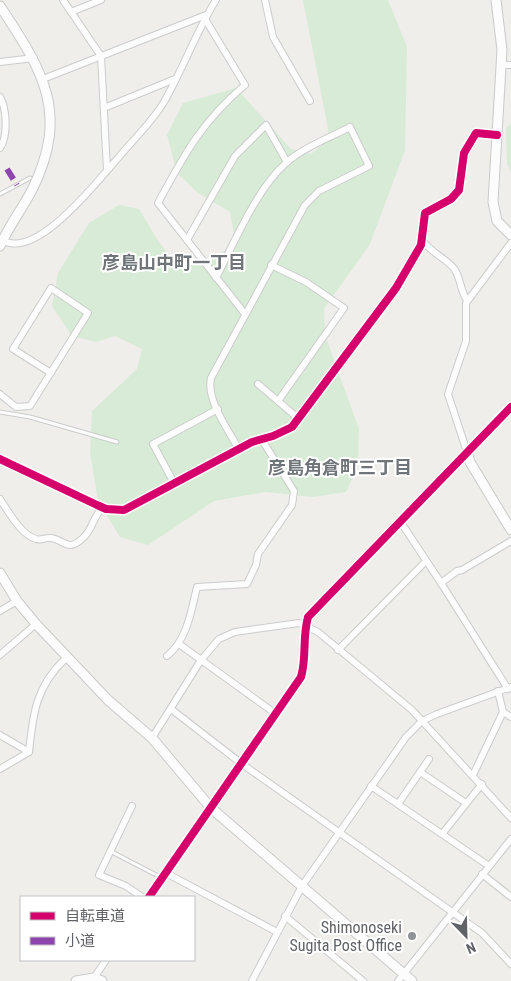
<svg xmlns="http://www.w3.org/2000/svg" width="511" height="981" font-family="'Roboto Condensed','Noto Sans JP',sans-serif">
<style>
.green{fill:#d8ebd6}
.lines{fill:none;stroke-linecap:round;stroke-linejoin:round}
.lane-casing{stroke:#cbcccc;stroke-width:5}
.street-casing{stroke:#cbcccc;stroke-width:8}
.secondary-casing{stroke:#cacacb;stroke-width:11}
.lane{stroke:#fdfcfc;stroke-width:3}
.street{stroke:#fdfcfc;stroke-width:6}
.secondary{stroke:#fdfcfc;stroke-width:9}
.quiet{stroke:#8e44ad;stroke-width:6;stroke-dasharray:12 6;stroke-linecap:butt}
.cycleway-casing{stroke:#fff;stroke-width:11}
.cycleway{stroke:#d6006c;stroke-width:8}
.poi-dot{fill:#919496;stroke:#fff;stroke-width:2}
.labels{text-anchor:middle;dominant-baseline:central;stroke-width:4;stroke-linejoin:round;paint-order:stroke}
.poi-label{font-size:16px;fill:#5f6368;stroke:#fff;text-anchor:end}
.neighbourhood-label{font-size:18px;font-weight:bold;fill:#70757a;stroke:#fff}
</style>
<rect width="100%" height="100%" fill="#efeeea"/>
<g class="green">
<polygon points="303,0 388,0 407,47 405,150 370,244 324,309 325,335 359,429 358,466 346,492 313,497 265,492 214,501 148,545 120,537 98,501 90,452 92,411 137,369 142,349 115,336 96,342 72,336 52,306 58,273 89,223 119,205 139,209 159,242 178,266 199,264 236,245 230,212 198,193 177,173 167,135 183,103 236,88 291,149 311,154 330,139"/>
<polygon points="511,123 511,173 507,163 506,128"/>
</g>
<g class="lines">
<defs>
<g id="lane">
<polyline points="0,194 30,178"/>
<polyline points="0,412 30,417 117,442"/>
<polyline points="110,851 162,878"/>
</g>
<g id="street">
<polyline points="63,0 101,56 107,170"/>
<polyline points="265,0 273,37 310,101"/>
<polyline points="71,12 101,0"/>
<path d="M205,19L245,85C202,121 184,155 158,203L245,314"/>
<polyline points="0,62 34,58"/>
<polyline points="502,65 511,65"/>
<polyline points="43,79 206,15"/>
<path d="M0,97C7,109 8,137 0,148"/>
<polyline points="104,108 175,79"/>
<path d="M1,239C34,264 99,179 118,158C133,140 152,122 164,102C183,69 196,32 216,0"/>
<polyline points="187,240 235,156 266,125 287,162"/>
<path d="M422,240C431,253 449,260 455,270C461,279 460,291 467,300"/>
<polyline points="271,265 306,282 344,308 278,401"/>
<path d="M216,278C234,243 257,188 286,163C304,147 329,138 350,127L369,166L319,191L305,205L211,378C206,400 228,429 238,448"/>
<polyline points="258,384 299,419"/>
<polyline points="0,394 16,407 30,406 88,313 51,288 13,349 51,373"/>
<polyline points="467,452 448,394 466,341 466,303 511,243"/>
<polyline points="0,459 97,505 106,509 124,510 252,442 273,436 292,427 396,288 421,245 425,213 451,199 459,190 464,153 476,133 497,135"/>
<polyline points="174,483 153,444 218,409"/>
<path d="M0,499C8,511 21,535 36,539C41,541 46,537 51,538C65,540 67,552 82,539C93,530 93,515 103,508"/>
<polyline points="398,522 404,527 441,583"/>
<polyline points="0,611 17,601"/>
<polyline points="179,644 276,714"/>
<polyline points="338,650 426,561"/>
<polyline points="0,655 36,624"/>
<path d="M167,656C187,640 191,612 197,587L247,584L256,565L258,554L292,505L294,491L262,440"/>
<polyline points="508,689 441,583 457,571 462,570 511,541"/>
<polyline points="171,709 242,764 482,933 511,964"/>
<polyline points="503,712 511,717"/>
<polyline points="0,735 29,752"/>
<polyline points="152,738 201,660 219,639 235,632 299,623 318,632 412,710 511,818"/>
<path d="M0,769L29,752C33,713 36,686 66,658"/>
<polyline points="420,772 466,803"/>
<polyline points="473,775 503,712 498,691"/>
<polyline points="371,786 489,866"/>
<polyline points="398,804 429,759"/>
<polyline points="132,806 99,875 126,886 142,897"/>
<polyline points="442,834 482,784"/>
<polyline points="166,873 277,932"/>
<polyline points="482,874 511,897"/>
<path d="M149,897L301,677C307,657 302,639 308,617L511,407"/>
<polyline points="285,916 363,981"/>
<polyline points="94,978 106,960"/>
<polyline points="252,981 302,886 406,737 422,721 437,714 511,687"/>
<polyline points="398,981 511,839"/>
</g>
<g id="secondary">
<polyline points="496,0 502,50 493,202 497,221 511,235"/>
<path d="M0,6C43,71 70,113 32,190C22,209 9,226 0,246"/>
<polyline points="467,452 470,462 511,530"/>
<polyline points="0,573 17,601 36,624 108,700 152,738 211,808 412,981"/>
<polyline points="76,981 94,978 102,981"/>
</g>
</defs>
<use href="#lane" class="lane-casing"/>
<use href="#street" class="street-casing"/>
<use href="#secondary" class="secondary-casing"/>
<use href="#lane" class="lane"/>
<use href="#street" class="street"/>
<use href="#secondary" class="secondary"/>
<polyline class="quiet" points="7,169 17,185"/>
<defs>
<g id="cycleway">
<polyline points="0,459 97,505 106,509 124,510 252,442 273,436 292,427 396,288 421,245 425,213 451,199 459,190 464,153 476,133 497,135"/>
<path d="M149,897L301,677C307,657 302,639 308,617L511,407"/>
</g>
</defs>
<use href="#cycleway" class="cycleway-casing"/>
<use href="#cycleway" class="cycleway"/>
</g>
<circle class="poi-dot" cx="412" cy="936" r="5"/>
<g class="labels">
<g class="poi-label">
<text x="402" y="927">Shimonoseki<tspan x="402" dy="18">Sugita Post Office</tspan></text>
</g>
<g class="neighbourhood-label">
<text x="174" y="262">彦島山中町一丁目</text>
<text x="340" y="467">彦島角倉町三丁目</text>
</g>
</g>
<rect x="20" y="896" width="175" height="65" fill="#ffffff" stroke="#bfc1c3"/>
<rect x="30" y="912" width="25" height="8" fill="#d6006c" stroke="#bfc1c3"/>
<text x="65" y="921" font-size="15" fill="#5f6368">自転車道</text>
<rect x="30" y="937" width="25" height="8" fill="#8e44ad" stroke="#bfc1c3"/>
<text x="65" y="946" font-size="15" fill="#5f6368">小道</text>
<g transform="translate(466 936) rotate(157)" stroke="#ffffff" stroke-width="4" paint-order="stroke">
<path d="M0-4L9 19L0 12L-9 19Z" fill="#5f6368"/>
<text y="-8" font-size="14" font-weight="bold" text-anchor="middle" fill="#5f6368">N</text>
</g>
</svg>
